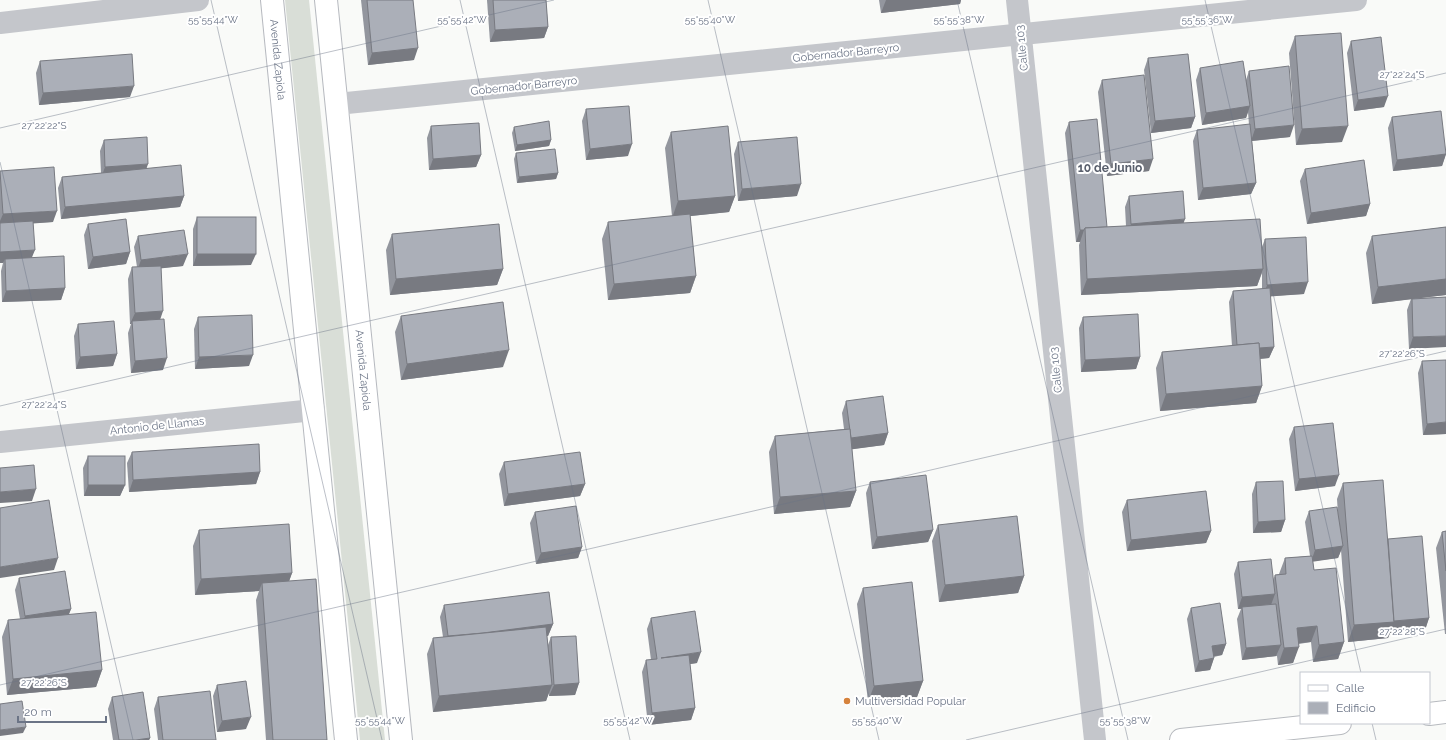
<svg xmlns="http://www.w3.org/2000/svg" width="1446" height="740" font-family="Raleway,sans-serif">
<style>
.grass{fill:#d9ded7}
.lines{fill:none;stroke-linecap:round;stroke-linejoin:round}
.secondary-casing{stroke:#b6b9bf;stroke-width:24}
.primary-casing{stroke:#b7babf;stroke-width:24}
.minor{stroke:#c4c6cb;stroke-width:22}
.secondary{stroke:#fff;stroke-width:22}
.primary{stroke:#fff;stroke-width:22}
.wall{fill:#93969e}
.shaded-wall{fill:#787a81}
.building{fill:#abafb8;stroke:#787a81}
.ticks{fill:none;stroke:#6b7486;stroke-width:1;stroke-opacity:0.45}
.poi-dot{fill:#d5823c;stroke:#fff;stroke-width:1.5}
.labels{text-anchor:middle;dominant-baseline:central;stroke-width:4;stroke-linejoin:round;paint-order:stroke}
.street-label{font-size:11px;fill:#6b7486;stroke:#fff}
.poi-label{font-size:11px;fill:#6b7486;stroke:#fff;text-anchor:start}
.neighbourhood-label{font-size:12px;font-weight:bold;fill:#595f6c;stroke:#fff}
.ticks-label{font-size:10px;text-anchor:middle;fill:#6b7486;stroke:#fff;stroke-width:4;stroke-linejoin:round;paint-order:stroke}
</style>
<rect width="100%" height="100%" fill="#f9faf8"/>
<polygon class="grass" points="285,0 309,0 385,740 360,740"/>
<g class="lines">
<defs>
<g id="secondary">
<path id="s1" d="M272,0L346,740"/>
<path id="s2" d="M326,0L401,740"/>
</g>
<g id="primary">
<polyline points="1429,714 1446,712"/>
<polyline points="1181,740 1340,723"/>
</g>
</defs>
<use href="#secondary" class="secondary-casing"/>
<use href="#primary" class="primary-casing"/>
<g class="minor">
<polyline points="1017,0 1095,740"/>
<polyline points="0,23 198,0"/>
<polyline points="337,104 1356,0"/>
<polyline points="0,442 314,410"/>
</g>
<use href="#secondary" class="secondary"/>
<use href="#primary" class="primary"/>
</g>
<g class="wall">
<polygon points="361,0 413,0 414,60 368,65"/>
<polygon points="487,0 546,0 548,27 544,38 490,42"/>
<polygon points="879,0 961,0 960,4 881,13"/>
<polygon points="1295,36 1342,142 1296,145 1289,53"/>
<polygon points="1351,41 1384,107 1354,111 1347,53"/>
<polygon points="1148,58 1195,117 1191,128 1151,133 1144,70"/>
<polygon points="40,61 130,97 39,105 36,73"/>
<polygon points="1200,68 1246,80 1249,71 1290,137 1252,141 1256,183 1251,194 1198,200 1193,141 1197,130 1249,125 1248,112 1246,118 1202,125 1196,80"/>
<polygon points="1102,80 1149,171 1107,176 1098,92"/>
<polygon points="586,109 628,156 586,160 582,121"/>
<polygon points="1392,117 1446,154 1442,166 1393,171 1388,128"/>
<polygon points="1069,122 1107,227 1126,226 1125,207 1129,196 1184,223 1262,247 1265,239 1304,294 1270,296 1274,347 1269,358 1260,359 1262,386 1256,403 1160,411 1156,368 1162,352 1232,346 1229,302 1233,291 1262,289 1262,273 1257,286 1081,295 1079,245 1080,242 1076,242 1065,133"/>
<polygon points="431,126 481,155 476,167 429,170 427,138"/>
<polygon points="514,127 551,140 549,146 515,151 512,133"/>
<polygon points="671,132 735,196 729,212 690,216 696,276 690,293 608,300 602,239 608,222 672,216 665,148"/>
<polygon points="104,140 147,169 184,196 180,207 61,219 58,188 62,177 101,173 100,151"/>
<polygon points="738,142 797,196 738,201 734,154"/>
<polygon points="516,153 558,173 556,179 517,183 514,159"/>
<polygon points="1305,169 1370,204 1366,216 1307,224 1300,181"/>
<polygon points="0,171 53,222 33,223 32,258 65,288 61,300 2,302 1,271 3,263 0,263"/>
<polygon points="197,217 251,265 193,266 193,229"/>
<polygon points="88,224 130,252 126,264 88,269 84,235"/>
<polygon points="1446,227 1446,295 1417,298 1446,297 1409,349 1407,310 1411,299 1372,304 1366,253 1372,236"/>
<polygon points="392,234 503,269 497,285 390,295 386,250"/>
<polygon points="138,236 183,266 161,268 160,319 163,370 131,373 128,333 131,324 130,324 128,279 132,267 137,267 134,247"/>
<polygon points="401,316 503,367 401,380 395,332"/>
<polygon points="198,317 249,366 195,369 194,329"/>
<polygon points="1083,317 1140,357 1136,369 1081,372 1079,328"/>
<polygon points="78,324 117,354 113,366 76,369 74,336"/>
<polygon points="1422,361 1446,434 1423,435 1418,373"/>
<polygon points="846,401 888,433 884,445 852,449 856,491 850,507 774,514 769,452 775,436 844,429 842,413"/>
<polygon points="1294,427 1335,486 1295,491 1289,439"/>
<polygon points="132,452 260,472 256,484 129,492 127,463"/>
<polygon points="88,456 125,485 120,496 84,496 83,468"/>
<polygon points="504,462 585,484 580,496 504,506 499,474"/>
<polygon points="870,482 933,530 928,542 872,549 866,493"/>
<polygon points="1256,482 1285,520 1281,532 1253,533 1252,494"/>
<polygon points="1343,483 1388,539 1429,618 1425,630 1390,633 1388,638 1348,642 1341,550 1338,558 1313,561 1314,570 1344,642 1338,659 1313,662 1311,642 1299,644 1293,663 1278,665 1277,656 1242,660 1237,619 1241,609 1238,609 1234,574 1238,562 1273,580 1275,575 1279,574 1285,558 1310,556 1305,522 1309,511 1338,515 1337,499"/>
<polygon points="1127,500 1211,531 1206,543 1127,551 1122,512"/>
<polygon points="535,512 582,547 578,558 536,564 530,523"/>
<polygon points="938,525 1024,576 1018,593 939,602 932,541"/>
<polygon points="199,530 292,573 289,581 327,740 266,740 256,600 259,591 195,595 193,546"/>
<polygon points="1446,531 1446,634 1445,634 1436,548 1442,532"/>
<polygon points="19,578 71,609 69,614 102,670 96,687 7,695 2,637 8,620 20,619 15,590"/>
<polygon points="863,588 923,681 917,697 868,702 857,604"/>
<polygon points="444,605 553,624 548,636 547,636 548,645 551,637 579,683 575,695 549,696 549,692 546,701 433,712 427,654 433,638 443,637 440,617"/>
<polygon points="1191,608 1226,644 1222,655 1214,657 1214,658 1210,670 1195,672 1187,619"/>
<polygon points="651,618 697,663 690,664 695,708 691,720 648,725 642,672 646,660 651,660 647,629"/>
<polygon points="217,685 246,729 217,732 213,696"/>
<polygon points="112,697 150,738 149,740 113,740 108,709"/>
<polygon points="158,697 216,740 158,740 154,709"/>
</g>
<g class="shaded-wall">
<polygon points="886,0 961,0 960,4 881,13"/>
<polygon points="548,27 544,38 490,42 495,30"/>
<polygon points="418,48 414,60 368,65 372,53"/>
<polygon points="134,86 130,97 39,105 43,93"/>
<polygon points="1388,96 1384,107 1354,111 1358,100"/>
<polygon points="1250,106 1246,118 1202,125 1206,113"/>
<polygon points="1195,117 1191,128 1151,133 1155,121"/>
<polygon points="1294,125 1290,137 1251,141 1255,129"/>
<polygon points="1348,126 1342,142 1296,145 1302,129"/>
<polygon points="551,140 549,146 515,151 517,145"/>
<polygon points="632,144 628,156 586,160 590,149"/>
<polygon points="1446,154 1442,166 1393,171 1397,160"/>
<polygon points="481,155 476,167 429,170 433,159"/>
<polygon points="1153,159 1149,171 1107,176 1111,164"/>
<polygon points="148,164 144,176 101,178 105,167"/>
<polygon points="558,173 556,179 517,183 519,177"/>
<polygon points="1256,183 1251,194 1198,200 1203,188"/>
<polygon points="801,184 797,196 738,201 742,189"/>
<polygon points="184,196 180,207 61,219 65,207"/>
<polygon points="735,196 729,212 672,218 678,201"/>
<polygon points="1370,204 1366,216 1307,224 1311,213"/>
<polygon points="57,211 53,222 0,226 0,221 3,214"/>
<polygon points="1185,219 1181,231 1127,235 1131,224"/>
<polygon points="1080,230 1084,230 1080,242 1076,242"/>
<polygon points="35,250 30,262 5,259 3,263 0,263 0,252"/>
<polygon points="130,252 126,264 88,269 93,257"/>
<polygon points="188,254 183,266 137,271 141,260"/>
<polygon points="197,254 256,254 251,265 193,266"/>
<polygon points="503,269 497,285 390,295 396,279"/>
<polygon points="1263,269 1257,286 1081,295 1087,279"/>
<polygon points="696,276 690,293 608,300 614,284"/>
<polygon points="1446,279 1446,295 1372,304 1378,287"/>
<polygon points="1308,282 1304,294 1263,297 1267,285"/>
<polygon points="65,288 61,300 2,302 6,291"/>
<polygon points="163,311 159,323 132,321 131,324 130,324 135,313"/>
<polygon points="1446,336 1446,347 1409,349 1413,337"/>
<polygon points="1274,347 1269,358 1233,361 1237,349"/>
<polygon points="509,350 503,367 401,380 407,364"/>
<polygon points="117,354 113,366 76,369 80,357"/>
<polygon points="253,355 249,366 195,369 199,357"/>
<polygon points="1140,357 1136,369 1081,372 1085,360"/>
<polygon points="167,358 163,370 131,373 135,361"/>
<polygon points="1262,386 1256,403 1160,411 1166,394"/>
<polygon points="1446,422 1446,434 1423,435 1427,424"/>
<polygon points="888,433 884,445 847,450 851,438"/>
<polygon points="260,472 256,484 129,492 133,480"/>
<polygon points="1339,475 1335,486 1295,491 1299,479"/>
<polygon points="585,484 580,496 504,506 508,494"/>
<polygon points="88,485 125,485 120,496 84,496"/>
<polygon points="36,489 32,501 0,503 0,492"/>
<polygon points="856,491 850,507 774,514 780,497"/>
<polygon points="1285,520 1281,532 1253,533 1258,522"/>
<polygon points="933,530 928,542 872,549 877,537"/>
<polygon points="1211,531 1206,543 1127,551 1131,540"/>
<polygon points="1343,546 1338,558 1311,562 1315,550"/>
<polygon points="582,547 578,558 536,564 541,553"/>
<polygon points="58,558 54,570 0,578 0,567"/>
<polygon points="292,573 286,590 262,583 259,591 195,595 201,579"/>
<polygon points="1024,576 1018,593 939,602 945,585"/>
<polygon points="1275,594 1271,605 1238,609 1242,597"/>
<polygon points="71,609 66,621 21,628 25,616"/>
<polygon points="1429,618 1425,630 1390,633 1388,638 1348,642 1354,625"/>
<polygon points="553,624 548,636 444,649 448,637"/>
<polygon points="1317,626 1311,642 1291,644 1297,628"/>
<polygon points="1344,642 1338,659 1313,662 1319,645"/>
<polygon points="1226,644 1222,655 1208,657 1212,646"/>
<polygon points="1281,645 1276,656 1242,660 1246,648"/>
<polygon points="1299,647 1293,663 1278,665 1284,648"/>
<polygon points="701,652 697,663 656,669 661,658"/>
<polygon points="1214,658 1210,670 1195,672 1199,661"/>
<polygon points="102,670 96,687 7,695 13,679"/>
<polygon points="923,681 917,697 868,702 874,686"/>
<polygon points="579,683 575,695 549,696 554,685"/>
<polygon points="552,685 546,701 433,712 439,696"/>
<polygon points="695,708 691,720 648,725 652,713"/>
<polygon points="251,717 246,729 217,732 222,721"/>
<polygon points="26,727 23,733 0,736 0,730"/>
<polygon points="150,738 149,740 136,740"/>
</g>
<g class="building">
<polygon points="367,0 413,0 418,48 372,53"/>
<polygon points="493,0 546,0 548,27 495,30"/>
<polygon points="1341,33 1348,126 1302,129 1295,36"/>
<polygon points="1381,37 1388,96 1358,100 1351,41"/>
<polygon points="132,54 134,86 43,93 40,61"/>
<polygon points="1188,54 1195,117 1155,121 1148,58"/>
<polygon points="1243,61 1250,106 1206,113 1200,68"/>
<polygon points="1289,66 1294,125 1255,129 1249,71"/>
<polygon points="1144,75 1153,159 1111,164 1102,80"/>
<polygon points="629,106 632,144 590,149 586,109"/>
<polygon points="1441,111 1446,154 1397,160 1392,117"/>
<polygon points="1097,119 1107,227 1085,228 1084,230 1080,230 1069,122"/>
<polygon points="549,121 551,140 517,145 514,127"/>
<polygon points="479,123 481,155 433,159 431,126"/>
<polygon points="1250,124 1256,183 1203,188 1197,130"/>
<polygon points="728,126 735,196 678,201 671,132"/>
<polygon points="147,137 148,164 105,167 104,140"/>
<polygon points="797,137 801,184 742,189 738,142"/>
<polygon points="555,149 558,173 519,177 516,153"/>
<polygon points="1364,160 1370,204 1311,213 1305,169"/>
<polygon points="181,165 184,196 65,207 62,177"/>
<polygon points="54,167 57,211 3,214 0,171"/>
<polygon points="1183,191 1185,219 1131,224 1129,196"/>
<polygon points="690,214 696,276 614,284 608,222"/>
<rect x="197" y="217" width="59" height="37"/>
<polygon points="126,219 130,252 93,257 88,224"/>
<polygon points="1260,219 1263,269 1087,279 1085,228"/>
<polygon points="33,221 35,250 0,252 0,223"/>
<polygon points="499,224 503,269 396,279 392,234"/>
<polygon points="1446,227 1446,279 1378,287 1372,236"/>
<polygon points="184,230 188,254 141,260 138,236"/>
<polygon points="1306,237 1308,282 1267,285 1265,239"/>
<polygon points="64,256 65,288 6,291 5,259"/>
<polygon points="161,266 163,311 135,313 132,267"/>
<polygon points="1270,288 1274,347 1259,348 1259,343 1237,345 1233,291"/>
<polygon points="1446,297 1446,336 1413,337 1412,299"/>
<polygon points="503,302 509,350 407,364 401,316"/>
<polygon points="1138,314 1140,357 1085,360 1083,317"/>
<polygon points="252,315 253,355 199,357 198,317"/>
<polygon points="164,319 167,358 135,361 132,321"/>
<polygon points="114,321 117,354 80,357 78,324"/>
<polygon points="1259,343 1262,386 1166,394 1162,352"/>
<polygon points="1446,360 1446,422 1427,424 1422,361"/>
<polygon points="883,396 888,433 851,438 846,401"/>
<polygon points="1333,423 1339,475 1299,479 1294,427"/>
<polygon points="850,429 856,491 780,497 775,436"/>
<polygon points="259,444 260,472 133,480 132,452"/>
<polygon points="580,452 585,484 508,494 504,462"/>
<rect x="88" y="456" width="37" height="29"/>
<polygon points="34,465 36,489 0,492 0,468"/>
<polygon points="926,475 933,530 877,537 870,482"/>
<polygon points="1383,480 1394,622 1354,625 1343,483"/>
<polygon points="1283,481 1285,520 1258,522 1256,482"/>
<polygon points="1206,491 1211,531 1131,540 1127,500"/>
<polygon points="49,500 58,558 0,567 0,508"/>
<polygon points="576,506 582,547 541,553 535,512"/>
<polygon points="1337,507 1343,546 1315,550 1309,511"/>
<polygon points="1017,516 1024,576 945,585 938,525"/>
<polygon points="289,524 292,573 201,579 199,530"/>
<polygon points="1446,531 1446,571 1442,532"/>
<polygon points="1422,536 1429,618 1394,621 1388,539"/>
<polygon points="1312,556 1314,570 1336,568 1344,642 1319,645 1317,626 1297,628 1299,647 1284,648 1275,575 1286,574 1285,558"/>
<polygon points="1271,559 1275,594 1242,597 1238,562"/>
<polygon points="65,571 71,609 25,616 19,578"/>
<polygon points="316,579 327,740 273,740 262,583"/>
<polygon points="912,582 923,681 874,686 863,588"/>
<polygon points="549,592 553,624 483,633 448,636 444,605"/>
<polygon points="1220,603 1226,644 1212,646 1214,658 1199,661 1191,608"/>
<polygon points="1276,604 1281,645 1246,648 1242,607"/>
<polygon points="695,611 701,652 661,658 689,655 695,708 652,713 646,660 657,659 651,618"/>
<polygon points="96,612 102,670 13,679 8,620"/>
<polygon points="546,627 552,685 439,696 433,638"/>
<polygon points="576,636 579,683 554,685 551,637"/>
<polygon points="246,681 251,717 222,721 217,685"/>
<polygon points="210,691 216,740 163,740 158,697"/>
<polygon points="143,692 150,738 136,740 119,740 112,697"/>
<polygon points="22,701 26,727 0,730 0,704"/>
</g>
<path class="ticks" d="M211,0L382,740M460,0L630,740M708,0L879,740M957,0L1128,740M1205,0L1361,673M0,128L554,0M0,162L133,740M0,406L1446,73M0,685L1446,351M1372,723L1376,740M966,740L1446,629"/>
<circle class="poi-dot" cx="847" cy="701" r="4"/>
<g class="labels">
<g class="street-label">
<text transform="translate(1022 48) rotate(-96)">Calle 103</text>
<text transform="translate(846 53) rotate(-6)">Gobernador Barreyro</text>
<text stroke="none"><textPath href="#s1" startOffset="60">Avenida Zapiola</textPath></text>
<text transform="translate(524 86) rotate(-6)">Gobernador Barreyro</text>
<text stroke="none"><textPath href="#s2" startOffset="372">Avenida Zapiola</textPath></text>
<text transform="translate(1056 370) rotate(-96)">Calle 103</text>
<text transform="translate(157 426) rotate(-6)">Antonio de Llamas</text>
</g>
<g class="poi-label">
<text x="855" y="701">Multiversidad Popular</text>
</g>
<g class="neighbourhood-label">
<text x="1110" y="168">10 de Junio</text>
</g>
</g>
<g class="ticks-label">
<text x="213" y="23">55°55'44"W</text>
<text x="462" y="23">55°55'42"W</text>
<text x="710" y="23">55°55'40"W</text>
<text x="959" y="23">55°55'38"W</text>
<text x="1207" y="23">55°55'36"W</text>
<text x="1402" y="78">27°22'24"S</text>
<text x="44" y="129">27°22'22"S</text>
<text x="1402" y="357">27°22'26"S</text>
<text x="44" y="408">27°22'24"S</text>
<text x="1402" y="635">27°22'28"S</text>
<text x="44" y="686">27°22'26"S</text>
<text x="380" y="724">55°55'44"W</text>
<text x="628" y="724">55°55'42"W</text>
<text x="877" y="724">55°55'40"W</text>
<text x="1125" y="724">55°55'38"W</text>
</g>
<rect x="1300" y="672" width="130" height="52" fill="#ffffff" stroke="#c4c7cf"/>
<rect x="1308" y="685" width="20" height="6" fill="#ffffff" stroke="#c4c7cf"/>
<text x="1336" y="692" font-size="12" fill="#6b7486">Calle</text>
<rect x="1308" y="702" width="20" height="12" fill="#abafb8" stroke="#c4c7cf"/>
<text x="1336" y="712" font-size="12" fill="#6b7486">Edificio</text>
<path d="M18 716v6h88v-6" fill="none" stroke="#6b7486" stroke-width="2"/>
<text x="24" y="716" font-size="12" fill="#6b7486" stroke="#ffffff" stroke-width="3" paint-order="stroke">20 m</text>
</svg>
